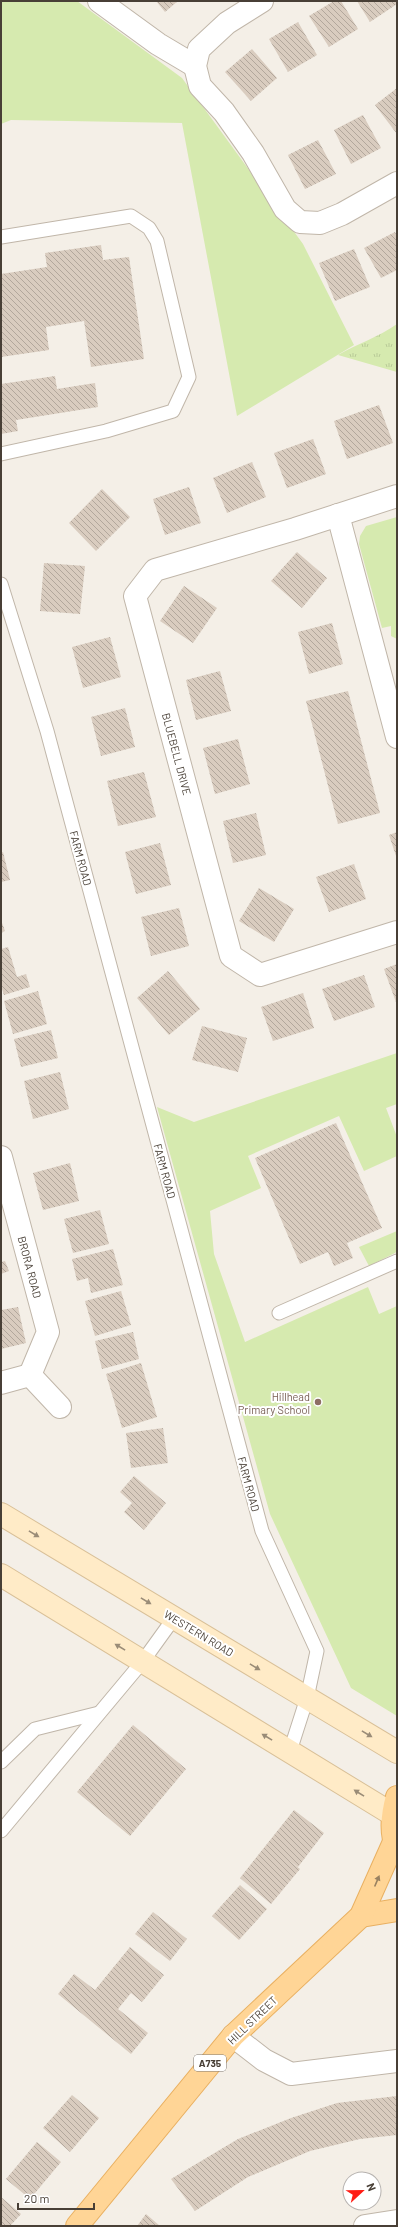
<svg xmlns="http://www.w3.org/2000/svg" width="398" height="2227" font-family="Barlow,sans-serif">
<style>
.grass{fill:#d6eaaf}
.park{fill:url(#park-tufts)}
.building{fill:url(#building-back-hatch)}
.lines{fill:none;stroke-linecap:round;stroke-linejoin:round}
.lane-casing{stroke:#c0b6a9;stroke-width:15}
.street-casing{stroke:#c0b6a9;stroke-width:24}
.secondary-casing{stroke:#d9c098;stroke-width:24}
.primary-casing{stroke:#e9b061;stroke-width:24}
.lane{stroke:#fff;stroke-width:13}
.street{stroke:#fff;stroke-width:22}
.secondary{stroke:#ffebc7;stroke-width:22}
.primary{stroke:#ffd596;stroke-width:22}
.oneway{fill:#9a8c77}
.oneway2{fill:#9a8261}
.education-dot{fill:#8d6e63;stroke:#fff;stroke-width:1.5}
.labels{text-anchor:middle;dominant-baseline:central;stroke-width:4;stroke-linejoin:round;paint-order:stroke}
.shield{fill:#fff;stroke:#7f7972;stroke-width:1}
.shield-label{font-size:10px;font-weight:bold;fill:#483f36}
.street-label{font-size:11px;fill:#483f36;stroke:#fff}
.education-label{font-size:11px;fill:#785e54;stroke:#fff;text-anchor:end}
</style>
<defs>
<pattern id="park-tufts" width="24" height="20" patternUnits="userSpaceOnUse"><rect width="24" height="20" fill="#d6eaaf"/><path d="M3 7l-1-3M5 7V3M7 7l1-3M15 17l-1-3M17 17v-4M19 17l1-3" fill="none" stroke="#b9ca97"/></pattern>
<pattern id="building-back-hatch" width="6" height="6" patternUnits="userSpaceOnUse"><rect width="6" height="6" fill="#d9ccbf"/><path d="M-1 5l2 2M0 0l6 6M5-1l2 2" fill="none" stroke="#b2a79c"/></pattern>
</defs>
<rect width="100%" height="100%" fill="#f4efe7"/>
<g class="grass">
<polygon points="1,1 77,1 182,78 303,244 354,345 237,416 182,123 11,120 1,124"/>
<polygon points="397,517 397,639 391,636 391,626 382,628 359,544 360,536 366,526"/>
<polygon points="397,1053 397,1104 386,1108 397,1137 397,1156 364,1171 339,1116 248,1156 261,1188 210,1211 214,1254 245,1342 368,1287 379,1314 397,1306 397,1716 351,1688 270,1514 157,1107 194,1122"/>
<polygon points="397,1231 397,1251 395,1253 369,1266 359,1247"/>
</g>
<path class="park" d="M397,324V372L338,355C357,344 379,337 397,324Z"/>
<g class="building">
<polygon points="156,1 178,1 165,12"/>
<polygon points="334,1 341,1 358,29 329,47 309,16"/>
<polygon points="357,1 397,1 397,4 370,22"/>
<polygon points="298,22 317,55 288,72 269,39"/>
<polygon points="252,49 277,78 251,101 225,72"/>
<polygon points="397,88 397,134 375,105"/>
<polygon points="363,115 381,148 351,164 334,130"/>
<polygon points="318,140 336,174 305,189 288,155"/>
<polygon points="395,232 397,236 397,270 381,278 364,248"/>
<polygon points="101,245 103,260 129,257 144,359 91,367 84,321 46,327 49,350 1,357 1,274 47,267 45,253"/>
<polygon points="354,249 370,287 335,301 319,263"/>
<polygon points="55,376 57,389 95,383 98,407 16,420 18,431 1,434 1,384"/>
<polygon points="379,405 393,443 347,459 334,421"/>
<polygon points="313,439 326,474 287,488 274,453"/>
<polygon points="252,462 266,497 227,513 213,478"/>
<polygon points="189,487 201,523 165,535 153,499"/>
<polygon points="102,489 130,517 96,551 69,523"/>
<polygon points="297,552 327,578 302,608 271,581"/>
<polygon points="44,563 85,566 80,614 40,611"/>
<polygon points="184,586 217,608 193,643 160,621"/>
<polygon points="332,623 343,664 309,674 298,632"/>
<polygon points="110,637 121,677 83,688 72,647"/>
<polygon points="220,671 231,711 196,720 186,680"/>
<polygon points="348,691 380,813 338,824 306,701"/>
<polygon points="125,708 135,747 101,756 91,717"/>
<polygon points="238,739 250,784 215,794 203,748"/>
<polygon points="144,772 156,817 118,826 107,781"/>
<polygon points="256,813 266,855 233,863 223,821"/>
<polygon points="397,832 397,859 389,835"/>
<polygon points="160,843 171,885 136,894 125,852"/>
<polygon points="3,852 10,880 1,882 1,853"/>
<polygon points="354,864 366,899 329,912 316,877"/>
<polygon points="259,888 294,909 274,942 239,921"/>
<polygon points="179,908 189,946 151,956 141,917"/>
<polygon points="1,920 5,931 1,933"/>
<polygon points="8,947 17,977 26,974 30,987 4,995 1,986 1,949"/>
<polygon points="397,964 397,1005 384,969"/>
<polygon points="168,971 200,1009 169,1035 137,998"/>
<polygon points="364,975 375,1007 334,1021 322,989"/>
<polygon points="38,991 47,1024 13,1034 4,1001"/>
<polygon points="303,993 314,1028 273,1041 261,1007"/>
<polygon points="202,1026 247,1038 238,1072 192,1060"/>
<polygon points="51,1030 58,1058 21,1067 14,1039"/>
<polygon points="60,1072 69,1109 33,1119 24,1081"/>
<polygon points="336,1123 382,1228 347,1243 353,1258 334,1266 328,1252 300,1264 255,1158"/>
<polygon points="70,1163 79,1201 43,1210 33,1173"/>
<polygon points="100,1210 109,1244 73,1253 64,1219"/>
<polygon points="113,1249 123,1285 91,1293 88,1278 77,1281 72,1259"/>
<polygon points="5,1261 9,1271 1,1274 1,1262"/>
<polygon points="121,1291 131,1325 95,1336 85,1301"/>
<polygon points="18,1307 26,1343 1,1349 1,1310"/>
<polygon points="133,1332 139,1359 102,1369 95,1341"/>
<polygon points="141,1363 157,1417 122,1428 106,1374"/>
<polygon points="163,1428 168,1463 131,1468 126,1433"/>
<polygon points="134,1476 166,1503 144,1530 124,1512 132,1503 120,1492"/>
<polygon points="133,1725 186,1769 130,1836 77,1792"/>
<polygon points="294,1810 324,1833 298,1867 287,1859 300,1869 271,1904 240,1878"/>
<polygon points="240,1885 267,1909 239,1940 212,1916"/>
<polygon points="153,1912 187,1939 170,1961 135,1934"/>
<polygon points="130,1947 164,1975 142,2002 131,1993 118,2009 148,2033 131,2054 58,1994 74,1974 95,1990"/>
<polygon points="72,2095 99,2118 70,2152 43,2128"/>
<polygon points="397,2096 397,2135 360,2139 310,2151 248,2177 195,2211 171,2179 238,2139 291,2118 337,2103"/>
<polygon points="37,2142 61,2162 30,2199 6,2179"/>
<polygon points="1,2197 21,2214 10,2226 1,2226"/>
<polygon points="146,2214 160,2226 137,2226"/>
</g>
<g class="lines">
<defs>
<g id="lane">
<polyline points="1,237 131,216 149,228 157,241 189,377 173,411 106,431 1,454"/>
<polyline points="1,584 47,731 262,1531 317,1651 307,1698 290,1751"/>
<polyline points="279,1313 397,1261"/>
<polyline points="1,1762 35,1729 99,1713"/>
<polyline points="1,1831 143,1661 174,1618"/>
</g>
<g id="street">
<polyline points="99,1 158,44 195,66"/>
<polyline points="262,1 227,23 199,49 195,66 200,86 224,112 253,153 285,209 300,222 320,223 342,214 397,183"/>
<polyline points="397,496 295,529 155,570 135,596 231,956 260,975 397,932"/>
<polyline points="338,515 397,737"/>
<polyline points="1,1157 48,1332 30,1375 60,1407"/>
<polyline points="1,1383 30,1375"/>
<polyline points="233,2036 264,2060 291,2074 397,2061"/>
<polyline points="365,2226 397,2221"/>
</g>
<g id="secondary">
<polyline points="1,1514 397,1752"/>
<polyline points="1,1575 392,1814"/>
</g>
<g id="primary">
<path d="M397,1797C392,1814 390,1832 397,1849"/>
<polyline points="361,1916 397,1910"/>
<polyline points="77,2226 233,2036 361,1916 394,1842"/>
</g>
</defs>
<use href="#lane" class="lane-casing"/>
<use href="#street" class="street-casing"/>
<use href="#secondary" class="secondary-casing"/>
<use href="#primary" class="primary-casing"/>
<use href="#lane" class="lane"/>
<use href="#street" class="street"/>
<use href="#secondary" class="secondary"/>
<use href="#primary" class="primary"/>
</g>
<defs><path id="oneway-solid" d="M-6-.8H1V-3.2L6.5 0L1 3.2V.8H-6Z"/></defs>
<g class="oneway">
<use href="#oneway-solid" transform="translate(34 1534) rotate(31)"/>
<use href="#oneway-solid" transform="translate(146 1601) rotate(31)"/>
<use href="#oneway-solid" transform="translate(120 1647) rotate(-149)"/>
<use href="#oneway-solid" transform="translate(255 1667) rotate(31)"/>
<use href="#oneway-solid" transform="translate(367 1734) rotate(31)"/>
<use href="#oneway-solid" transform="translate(267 1737) rotate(-149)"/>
<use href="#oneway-solid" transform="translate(359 1793) rotate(-148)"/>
</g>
<use class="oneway2" href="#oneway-solid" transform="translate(377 1881) rotate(-67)"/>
<circle class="education-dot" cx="318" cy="1402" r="4"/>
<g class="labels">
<rect class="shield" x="194" y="2055" width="32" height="16" rx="3"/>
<g class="shield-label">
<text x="210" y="2063">A735</text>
</g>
<g class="street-label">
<text transform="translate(177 754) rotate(75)">BLUEBELL DRIVE</text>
<text transform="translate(81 858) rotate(75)">FARM ROAD</text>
<text transform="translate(165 1171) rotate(75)">FARM ROAD</text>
<text transform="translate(30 1267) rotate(75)">BRORA ROAD</text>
<text transform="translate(249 1484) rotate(75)">FARM ROAD</text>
<text transform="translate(199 1633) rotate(31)">WESTERN ROAD</text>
<text transform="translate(252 2020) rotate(-44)">HILL STREET</text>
</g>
<g class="education-label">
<text x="310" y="1396">Hillhead<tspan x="310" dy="13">Primary School</tspan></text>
</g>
</g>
<rect width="398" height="2227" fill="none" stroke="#483f36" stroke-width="4"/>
<g transform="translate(362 2191) rotate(68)"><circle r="19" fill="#ffffff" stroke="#b6b2af"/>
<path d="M0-3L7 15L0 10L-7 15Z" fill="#ff1c14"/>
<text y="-6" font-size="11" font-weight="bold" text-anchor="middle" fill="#483f36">N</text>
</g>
<path d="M18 2203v6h76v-6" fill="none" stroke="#483f36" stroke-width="2"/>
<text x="24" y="2203" font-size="12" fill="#483f36" stroke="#ffffff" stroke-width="3" paint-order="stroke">20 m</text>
</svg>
